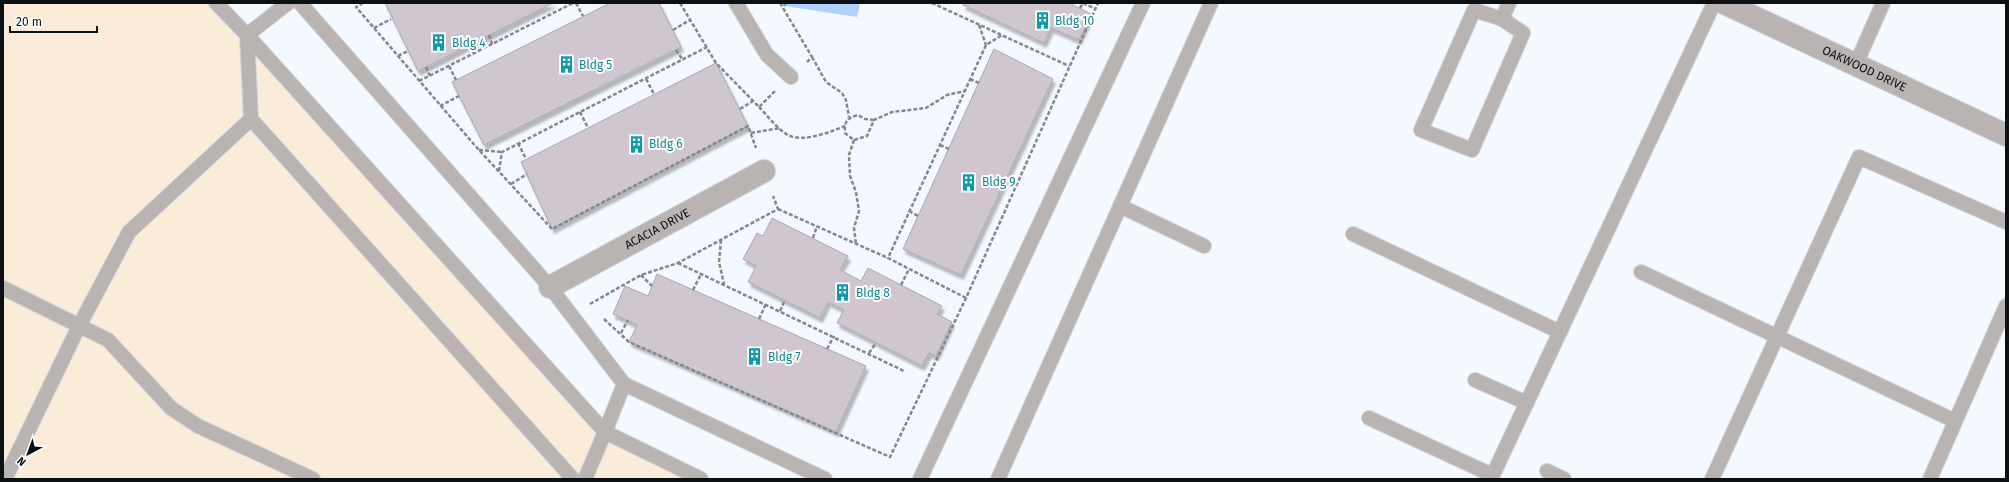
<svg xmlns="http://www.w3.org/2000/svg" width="2009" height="482" font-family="'Fira Sans',sans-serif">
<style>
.commercial{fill:#fbecd9}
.water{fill:#b0cffb}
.building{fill:#cfc6cf;stroke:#ada5ad;filter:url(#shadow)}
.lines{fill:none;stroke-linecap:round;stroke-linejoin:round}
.service-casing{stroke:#cfd4d9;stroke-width:16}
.minor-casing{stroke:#cfd4d9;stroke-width:24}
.tertiary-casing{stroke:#cfd4d9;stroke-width:24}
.path{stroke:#84888c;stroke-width:2.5;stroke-dasharray:4 2;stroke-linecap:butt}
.service{stroke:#b9b3b2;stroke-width:14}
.minor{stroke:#b9b3b2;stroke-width:22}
.tertiary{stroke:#b9b3b2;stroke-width:22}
.labels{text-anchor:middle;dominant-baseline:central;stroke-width:4;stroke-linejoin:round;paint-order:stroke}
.culture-label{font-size:12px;fill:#0d838f;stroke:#fff;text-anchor:start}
.street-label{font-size:12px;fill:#0d1013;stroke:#fff}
</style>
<defs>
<filter id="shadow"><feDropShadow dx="2.5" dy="4.5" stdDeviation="1" flood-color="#0004"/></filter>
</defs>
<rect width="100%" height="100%" fill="#f4f9ff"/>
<polygon class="commercial" points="3,3 216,3 605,432 713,479 3,479"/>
<polygon class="water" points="786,3 860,3 857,17 785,6"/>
<g class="building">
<polygon points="385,3 553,3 418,71"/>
<polygon points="610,3 659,3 681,47 484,145 452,82"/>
<polygon points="964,3 1069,3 1091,14 1079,40 1051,28 1044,43 963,5"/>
<polygon points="994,49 1053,79 961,275 903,249"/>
<polygon points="716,63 748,126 552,229 521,162"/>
<polygon points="772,218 848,256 840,270 861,281 868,268 942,306 937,314 952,322 936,356 929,353 922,366 837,323 844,310 828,302 820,318 748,282 756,266 743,259 757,233 763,236"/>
<polygon points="657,274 866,366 836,432 629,342 637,325 613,314 625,286 648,296"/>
</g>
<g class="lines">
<defs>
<g id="service">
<polyline points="288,3 247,35 605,432 585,479"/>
<polyline points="300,3 550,287 624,384 825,479"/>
<polyline points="736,3 767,55 791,77"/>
<polygon points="1474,10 1502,19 1523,33 1472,150 1421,130"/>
<polyline points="1502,19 1509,3"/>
<polyline points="1856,64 1883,3"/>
<polyline points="251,119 573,479"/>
<polyline points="1120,206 1204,246"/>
<polyline points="1353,234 1560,332"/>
<polyline points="1641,272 1955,421"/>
<polyline points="3,288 108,340 171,408 198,426 313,479"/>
<polyline points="1475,380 1527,403"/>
<polyline points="624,384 605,432 701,479"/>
<polyline points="1369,418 1492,475"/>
<polyline points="1547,471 1564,479"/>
<polyline points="5,479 79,326 129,232 251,119 247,35 216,3"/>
<polyline points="920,479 1143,3"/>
<polyline points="998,479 1211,3"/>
<polyline points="1491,479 1714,3"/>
<polyline points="1712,479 1859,157 2006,222"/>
<polyline points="1930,479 2006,306"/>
</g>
<g id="minor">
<path id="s1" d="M550,287L764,171"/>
</g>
<g id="tertiary">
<path id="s2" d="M1724,3L2006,135"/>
</g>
</defs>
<use href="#service" class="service-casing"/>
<use href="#minor" class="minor-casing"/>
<use href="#tertiary" class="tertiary-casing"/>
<g class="path">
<polyline points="363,3 356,7 478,149 552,229 748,126 756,148"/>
<polyline points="576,3 583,16"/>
<polyline points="680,3 716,63 759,107 775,91"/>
<polyline points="780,3 812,57 807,62"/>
<polyline points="784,3 785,6"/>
<polyline points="932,3 1069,66"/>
<polyline points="1080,8 1083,3 1096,9"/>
<polyline points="979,25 986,45"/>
<polyline points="374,28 391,19"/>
<polyline points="673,30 690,20"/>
<polyline points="489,35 492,44"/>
<polyline points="676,50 683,60"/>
<polyline points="398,56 408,51"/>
<polyline points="812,57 826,82 842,93 846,100 849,117"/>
<polyline points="449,66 456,80"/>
<polyline points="426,67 430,76"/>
<polyline points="646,79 654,94"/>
<polyline points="970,79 979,83"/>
<polyline points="419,81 573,3"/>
<polyline points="440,106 459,96"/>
<path d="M759,107C767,115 777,129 788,135C803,143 830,132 845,126"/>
<polyline points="740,109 753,101"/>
<polyline points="580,112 588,128"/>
<path d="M874,120L865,119L858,115C847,118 844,121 845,133L854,140L867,136L874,120L892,112L926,108L947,95L965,91"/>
<polyline points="751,133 780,128"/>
<polyline points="854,140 849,155 850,176 856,192 859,211 854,228 856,244"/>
<polyline points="518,143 526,159"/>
<polyline points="940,145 949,149"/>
<polyline points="479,150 502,152"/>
<polyline points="499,171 502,152 707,47"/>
<polyline points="511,184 527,174"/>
<polyline points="778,209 888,258"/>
<polyline points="909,211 918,216"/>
<polyline points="813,238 817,226"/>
<polyline points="721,240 719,262 724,284"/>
<polyline points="678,263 904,371"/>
<polyline points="641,275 652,286"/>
<polyline points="901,285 909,269"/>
<polyline points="693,290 701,274"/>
<polyline points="966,298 888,258 986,45 1002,35"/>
<polyline points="590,304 641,275 678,263 778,209 773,196"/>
<polyline points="780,311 785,300"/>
<polyline points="604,319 629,342 890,457 966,298 1098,3"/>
<polyline points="759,319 766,304"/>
<polyline points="621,333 628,320"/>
<polyline points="827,349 834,336"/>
<polyline points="869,353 876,343"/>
</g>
<use href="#service" class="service"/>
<use href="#minor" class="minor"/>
<use href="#tertiary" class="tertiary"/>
</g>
<defs>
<symbol id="building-bare" viewBox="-9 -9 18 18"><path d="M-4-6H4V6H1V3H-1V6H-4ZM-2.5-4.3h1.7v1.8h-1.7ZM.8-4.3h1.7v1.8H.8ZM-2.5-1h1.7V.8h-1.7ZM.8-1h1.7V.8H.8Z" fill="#0f9aa8" stroke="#fff" stroke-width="2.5" paint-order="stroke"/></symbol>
</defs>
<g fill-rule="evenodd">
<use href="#building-bare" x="1030" y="8" width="25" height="25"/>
<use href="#building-bare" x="426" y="30" width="25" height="25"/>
<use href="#building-bare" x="554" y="52" width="25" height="25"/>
<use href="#building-bare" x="624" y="132" width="25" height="25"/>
<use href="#building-bare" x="956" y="170" width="25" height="25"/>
<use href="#building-bare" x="830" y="280" width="25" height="25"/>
<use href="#building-bare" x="742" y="344" width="25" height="25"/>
</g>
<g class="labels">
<g class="culture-label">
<text x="1055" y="21">Bldg 10</text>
<text x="452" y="43">Bldg 4</text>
<text x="579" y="65">Bldg 5</text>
<text x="649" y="144">Bldg 6</text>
<text x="982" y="182">Bldg 9</text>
<text x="856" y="293">Bldg 8</text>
<text x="768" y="357">Bldg 7</text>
</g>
<g class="street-label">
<text stroke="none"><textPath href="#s2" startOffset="155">OAKWOOD DRIVE</textPath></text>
<text stroke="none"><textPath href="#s1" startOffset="122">ACACIA DRIVE</textPath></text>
</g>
</g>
<rect width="2009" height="482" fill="none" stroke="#0d1013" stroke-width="8"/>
<g transform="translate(28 454) rotate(221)" stroke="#ffffff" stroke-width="3" paint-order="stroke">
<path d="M0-3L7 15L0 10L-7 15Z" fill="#0d1013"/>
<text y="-6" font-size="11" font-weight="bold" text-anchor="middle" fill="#0d1013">N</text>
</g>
<path d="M10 26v6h87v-6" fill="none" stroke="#0d1013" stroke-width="2"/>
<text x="16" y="26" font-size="12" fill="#0d1013" stroke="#ffffff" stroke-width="3" paint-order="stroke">20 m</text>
</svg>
